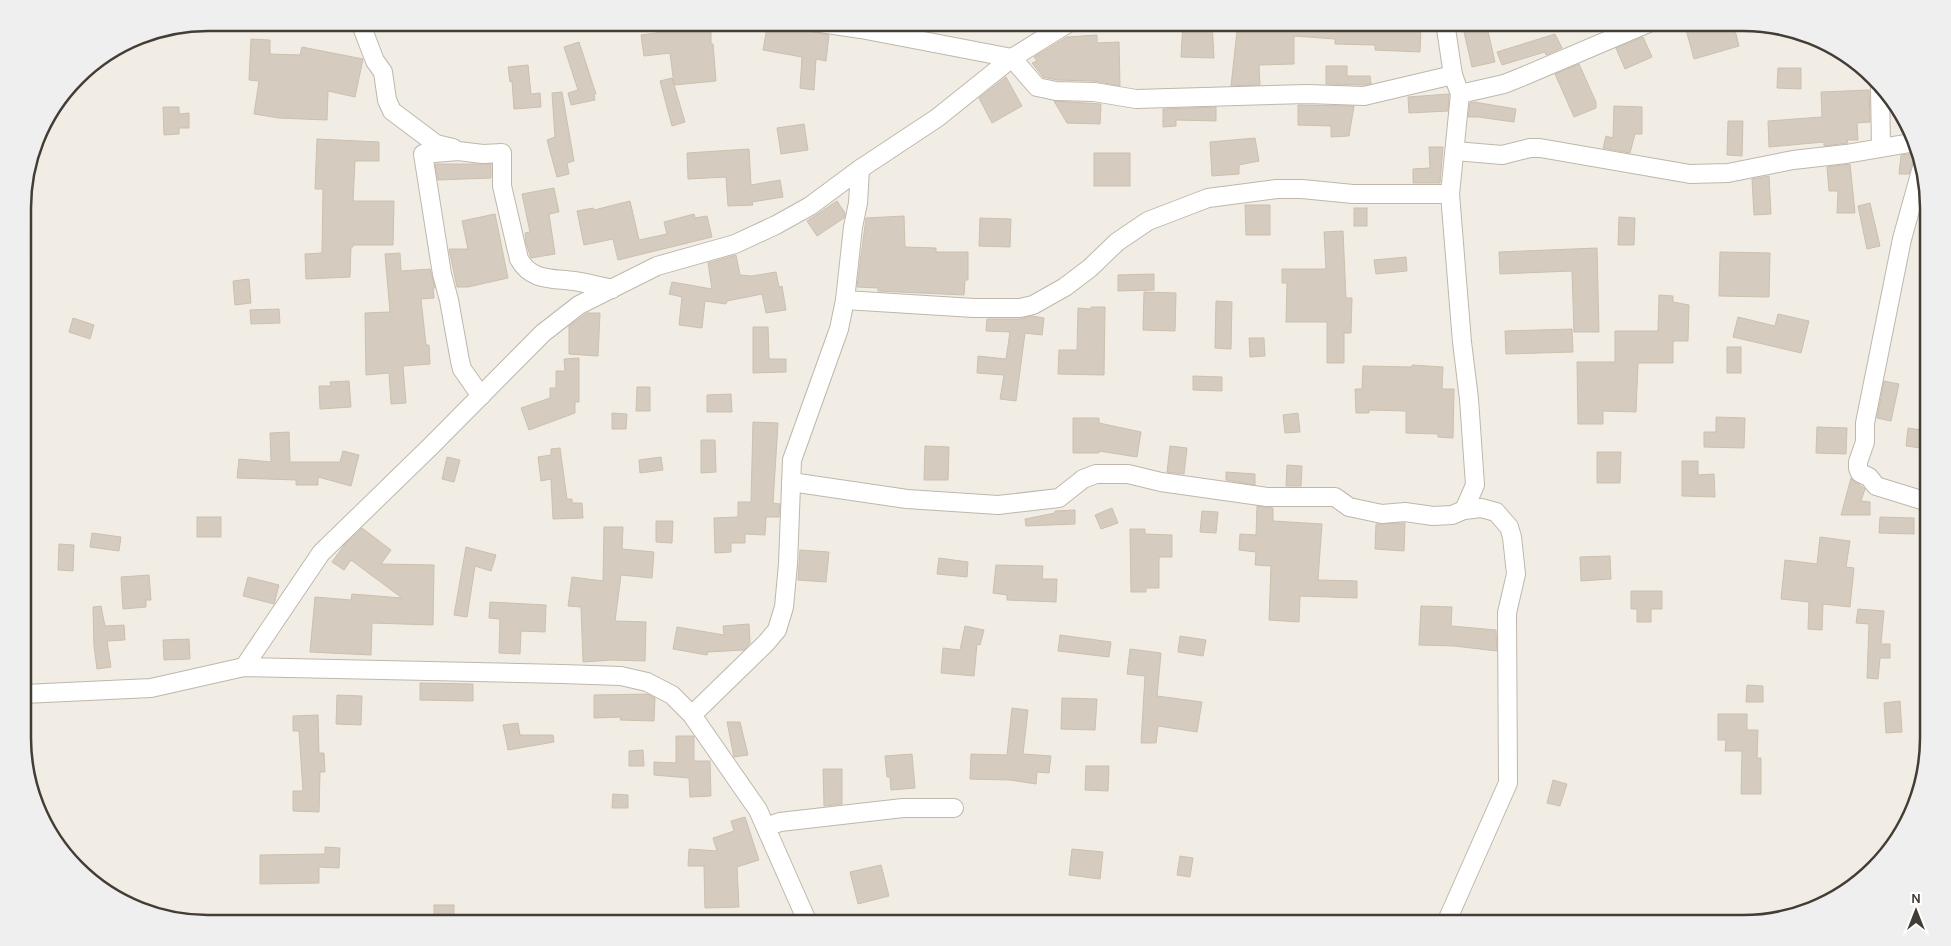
<svg xmlns="http://www.w3.org/2000/svg" width="1951" height="946" font-family="Karla,sans-serif">
<style>
.building{fill:#d5cbbe;stroke:#ccc0af}
.lines{fill:none;stroke-linecap:round;stroke-linejoin:round}
.minor-casing{stroke:#bfb7ab;stroke-width:20}
.minor{stroke:#fff;stroke-width:18}
.rim{fill:none;stroke:#433d35;stroke-width:2.5}
</style>
<rect width="100%" height="100%" fill="#f1ede5"/>
<g class="building">
<polygon points="670,22 711,22 711,44 713,44 716,81 674,85 670,53 644,56 641,35 657,33 657,30 670,30"/>
<polygon points="768,22 788,22 804,25 807,30 812,32 829,35 826,61 816,59 814,90 800,88 802,57 763,50"/>
<polygon points="1183,22 1212,22 1214,58 1181,57"/>
<polygon points="1238,22 1362,22 1421,25 1420,52 1375,50 1375,45 1335,44 1335,39 1294,36 1294,64 1259,65 1260,85 1231,86"/>
<polygon points="1684,22 1733,22 1739,46 1694,59"/>
<polygon points="1487,27 1495,62 1472,67 1464,32"/>
<polygon points="1555,34 1562,48 1546,55 1545,52 1502,65 1497,52"/>
<polygon points="1097,35 1097,43 1119,42 1120,86 1094,81 1057,80 1043,77 1032,63 1037,61 1034,57 1067,37"/>
<polygon points="1643,37 1652,57 1625,69 1616,48"/>
<polygon points="251,39 270,40 270,54 300,55 302,47 363,59 355,97 328,91 327,120 279,118 254,114 259,81 249,80"/>
<polygon points="579,42 596,94 594,94 595,100 571,105 568,93 578,90 564,47"/>
<polygon points="1579,64 1596,102 1596,108 1574,117 1555,74"/>
<polygon points="528,65 531,94 540,93 541,107 514,109 512,81 510,82 508,67"/>
<polygon points="1326,66 1347,66 1347,76 1370,76 1371,84 1363,85 1326,84"/>
<polygon points="1778,68 1801,68 1801,89 1777,88"/>
<polygon points="1006,77 1022,106 992,123 979,98"/>
<polygon points="672,78 685,122 672,126 660,81"/>
<polygon points="1869,90 1870,122 1857,123 1858,140 1847,140 1848,143 1824,146 1824,142 1769,147 1768,121 1822,117 1821,92"/>
<polygon points="562,92 574,161 567,163 569,174 557,177 547,140 555,137 552,93"/>
<polygon points="1449,94 1448,111 1409,113 1408,97"/>
<polygon points="1054,101 1101,104 1100,124 1067,123"/>
<polygon points="1474,102 1516,109 1514,122 1478,117 1468,117 1470,103"/>
<polygon points="1298,105 1354,106 1349,136 1331,137 1331,126 1298,125"/>
<polygon points="1614,106 1642,107 1642,134 1635,134 1630,153 1603,148 1606,136 1613,138"/>
<polygon points="163,107 179,107 179,114 189,113 189,128 179,128 179,134 164,135"/>
<polygon points="1216,107 1216,121 1176,120 1176,126 1163,127 1163,109"/>
<polygon points="1728,121 1743,121 1742,156 1727,155"/>
<polygon points="804,124 808,150 781,154 777,128"/>
<polygon points="1255,138 1259,161 1239,165 1239,174 1212,176 1210,142"/>
<polygon points="317,139 379,142 379,161 355,161 353,201 394,201 393,245 353,245 353,247 351,247 350,277 306,279 305,254 322,253 323,189 315,189"/>
<polygon points="1429,147 1443,147 1440,183 1413,183 1413,169 1430,168"/>
<polygon points="749,149 751,185 780,180 783,197 752,202 753,205 728,206 726,177 688,179 687,153"/>
<rect x="1094" y="153" width="36" height="33"/>
<polygon points="1917,153 1916,158 1912,164 1909,174 1899,174 1901,155"/>
<polygon points="435,164 491,164 491,178 438,180"/>
<polygon points="1850,164 1855,213 1837,213 1838,191 1829,191 1827,167"/>
<polygon points="1769,176 1771,214 1754,215 1752,179"/>
<polygon points="554,188 559,212 549,214 555,254 531,258 526,243 525,233 530,232 522,194"/>
<polygon points="630,201 639,240 667,234 664,222 694,214 695,218 707,216 712,237 618,260 613,239 584,245 577,211 593,208 594,210"/>
<polygon points="837,201 845,213 844,218 817,236 807,221"/>
<polygon points="1870,203 1880,246 1867,249 1858,206"/>
<polygon points="1245,205 1270,205 1270,235 1246,235"/>
<rect x="1354" y="208" width="13" height="18"/>
<polygon points="495,214 508,278 468,287 457,287 449,249 468,249 462,221"/>
<polygon points="904,216 905,247 936,248 936,252 968,252 968,280 965,280 964,295 878,291 878,288 857,287 866,218"/>
<polygon points="1619,217 1635,218 1634,245 1618,245"/>
<polygon points="980,218 1011,219 1010,247 979,246"/>
<polygon points="1343,231 1346,298 1352,298 1351,333 1344,333 1344,363 1327,363 1327,322 1286,322 1287,283 1282,283 1282,269 1326,269 1324,232"/>
<polygon points="1597,248 1599,332 1574,332 1572,271 1500,274 1499,252"/>
<polygon points="1720,252 1770,253 1769,297 1719,296"/>
<polygon points="400,253 401,271 430,269 435,288 433,288 434,298 421,299 426,345 429,345 430,364 403,366 406,403 391,404 389,373 366,375 365,313 390,312 385,254"/>
<polygon points="736,255 740,275 752,276 776,272 779,287 782,286 786,310 766,313 762,294 727,301 726,304 705,301 702,328 679,325 682,297 669,294 672,282 712,289 708,263"/>
<polygon points="1406,257 1407,271 1376,274 1374,260"/>
<polygon points="1154,274 1154,290 1118,291 1118,275"/>
<polygon points="249,279 251,303 235,305 233,281"/>
<polygon points="1144,292 1176,293 1175,331 1143,330"/>
<polygon points="1659,295 1673,296 1673,302 1689,305 1688,341 1673,341 1673,363 1638,363 1636,412 1603,411 1603,424 1578,424 1577,362 1615,362 1615,331 1658,331"/>
<polygon points="1216,301 1232,302 1231,349 1215,348"/>
<polygon points="1091,307 1105,307 1104,375 1058,374 1059,350 1077,350 1078,308 1091,309"/>
<polygon points="279,309 280,323 251,324 250,310"/>
<polygon points="587,313 600,313 598,356 569,354 569,326"/>
<polygon points="1778,314 1809,321 1801,353 1733,337 1738,317 1775,326"/>
<polygon points="1032,316 1044,318 1042,335 1025,333 1016,401 1000,399 1004,375 977,373 978,356 1006,359 1010,332 986,331 987,319 1020,319"/>
<polygon points="73,318 94,325 90,339 69,332"/>
<polygon points="753,327 768,327 769,359 786,359 786,372 753,373"/>
<polygon points="1572,329 1573,352 1506,354 1505,331"/>
<polygon points="1249,338 1264,338 1265,356 1250,357"/>
<rect x="1727" y="347" width="14" height="26"/>
<polygon points="579,358 579,402 575,402 575,413 529,430 521,408 550,398 550,388 556,388 556,371 565,371 564,359"/>
<polygon points="1412,365 1443,367 1442,389 1454,389 1453,438 1438,437 1438,434 1406,433 1406,411 1369,410 1369,413 1356,413 1355,389 1362,389 1363,366 1412,367"/>
<polygon points="1193,376 1222,377 1222,391 1193,390"/>
<polygon points="349,381 351,407 320,409 319,386 331,386 330,382"/>
<polygon points="1884,381 1899,384 1891,421 1877,418"/>
<polygon points="637,387 650,387 650,411 636,411"/>
<polygon points="731,394 732,412 707,412 707,395"/>
<polygon points="612,413 627,414 626,429 612,429"/>
<polygon points="1298,413 1300,432 1285,433 1283,415"/>
<polygon points="1716,417 1745,418 1744,448 1704,447 1704,432 1716,432"/>
<polygon points="1073,418 1099,418 1099,423 1141,432 1137,457 1099,451 1099,453 1073,453"/>
<polygon points="753,422 778,423 773,503 780,504 779,517 766,517 765,535 745,534 745,543 731,543 731,552 715,553 714,518 738,517 738,502 751,502"/>
<polygon points="1817,427 1847,428 1846,454 1816,453"/>
<polygon points="1908,428 1928,431 1928,449 1906,446"/>
<polygon points="289,432 290,462 340,462 343,451 359,455 351,486 318,477 318,485 296,485 296,480 237,478 239,459 271,462 270,433"/>
<polygon points="701,440 715,440 716,472 701,473"/>
<polygon points="925,446 949,447 948,480 924,480"/>
<polygon points="1170,446 1187,448 1184,474 1167,472"/>
<polygon points="560,448 567,499 572,499 572,503 582,503 583,518 553,519 551,479 541,481 538,457 551,455 551,449"/>
<polygon points="1597,452 1621,452 1620,483 1597,483"/>
<polygon points="447,457 460,460 454,482 442,479"/>
<polygon points="661,457 663,470 640,473 639,460"/>
<polygon points="1682,461 1698,461 1698,475 1714,474 1715,497 1682,496"/>
<polygon points="1287,465 1302,466 1301,486 1286,486"/>
<polygon points="1226,472 1255,474 1255,485 1226,480"/>
<polygon points="1851,478 1865,489 1861,501 1870,502 1870,515 1841,515"/>
<polygon points="1257,506 1273,508 1273,521 1322,524 1318,580 1357,581 1357,598 1300,596 1299,622 1269,620 1271,566 1255,565 1256,552 1239,550 1240,534 1256,535"/>
<polygon points="1112,508 1118,523 1101,529 1095,515"/>
<polygon points="1075,510 1075,524 1026,526 1025,519 1055,513 1055,511"/>
<polygon points="1202,511 1218,512 1216,533 1200,532"/>
<rect x="197" y="517" width="24" height="20"/>
<polygon points="1880,517 1914,518 1914,534 1879,533"/>
<polygon points="656,521 673,521 672,543 656,542"/>
<polygon points="1405,523 1404,551 1375,549 1376,524"/>
<polygon points="604,527 623,527 622,549 654,552 652,578 621,575 615,621 646,622 645,661 612,660 583,662 581,607 568,606 572,577 603,581"/>
<polygon points="362,528 391,550 381,564 434,565 433,625 372,623 371,655 310,652 315,597 351,600 352,594 402,598 351,560 344,570 332,562 345,544"/>
<polygon points="1130,529 1145,529 1145,534 1172,535 1172,557 1159,557 1159,588 1146,588 1146,592 1131,592"/>
<polygon points="92,533 121,537 119,551 90,547"/>
<polygon points="1820,537 1850,541 1846,567 1854,568 1850,607 1823,604 1822,630 1808,629 1809,602 1781,599 1785,560 1817,564"/>
<polygon points="59,544 74,545 73,571 58,570"/>
<polygon points="466,547 496,555 491,571 475,566 467,617 454,615"/>
<polygon points="800,550 829,552 826,582 798,580"/>
<polygon points="1610,556 1611,579 1581,581 1580,557"/>
<polygon points="939,558 968,562 967,577 937,574"/>
<polygon points="996,565 1043,566 1042,579 1057,579 1056,602 1007,600 1007,595 993,593"/>
<polygon points="149,575 151,600 146,600 146,607 123,609 121,577"/>
<polygon points="248,577 279,585 274,604 243,596"/>
<polygon points="1631,591 1662,591 1662,609 1651,609 1651,622 1637,622 1637,609 1631,609"/>
<polygon points="490,602 546,605 545,632 521,631 520,654 499,653 500,619 489,618"/>
<polygon points="101,606 105,626 124,625 125,640 107,641 111,667 97,669 94,646 93,607"/>
<polygon points="1421,606 1452,607 1451,626 1496,630 1497,651 1454,646 1419,645"/>
<polygon points="1858,609 1884,611 1881,644 1890,644 1890,658 1880,658 1878,679 1867,678 1869,624 1856,623"/>
<polygon points="749,624 750,643 744,650 708,652 707,655 673,649 677,627 724,635 723,626"/>
<polygon points="965,626 984,630 980,645 977,644 974,676 941,673 943,648 960,650"/>
<polygon points="1060,635 1111,642 1109,657 1058,651"/>
<polygon points="1180,636 1206,640 1203,656 1178,652"/>
<polygon points="189,639 190,659 164,660 163,640"/>
<polygon points="1130,649 1161,653 1157,696 1202,702 1197,732 1158,726 1156,743 1141,743 1145,676 1127,674"/>
<polygon points="420,683 473,684 473,701 420,700"/>
<polygon points="1747,685 1763,686 1763,702 1746,702"/>
<polygon points="648,694 655,698 654,721 620,720 621,717 594,718 594,695"/>
<polygon points="337,695 362,696 361,725 336,724"/>
<polygon points="1062,698 1097,699 1095,730 1061,729"/>
<polygon points="1900,701 1902,732 1886,733 1884,703"/>
<polygon points="1012,708 1028,710 1023,754 1051,756 1049,773 1037,772 1036,784 1010,780 970,779 971,754 1007,755"/>
<polygon points="1718,714 1747,714 1747,730 1758,730 1757,758 1761,758 1761,794 1741,794 1742,751 1725,751 1726,740 1718,740"/>
<polygon points="318,715 319,753 324,753 325,772 320,772 319,812 293,811 293,791 303,791 299,731 293,731 293,716"/>
<polygon points="727,722 740,722 748,755 734,757"/>
<polygon points="518,723 520,735 553,735 554,742 508,750 503,725"/>
<polygon points="676,736 694,736 694,761 710,761 711,796 690,797 689,778 654,775 654,762 676,763"/>
<polygon points="643,750 644,766 629,766 629,751"/>
<polygon points="912,754 915,788 891,790 890,777 887,777 885,756"/>
<polygon points="1086,766 1109,766 1108,791 1085,790"/>
<polygon points="823,769 842,769 842,804 824,806"/>
<polygon points="1553,780 1567,784 1560,806 1547,803"/>
<polygon points="613,794 628,795 628,808 612,808"/>
<polygon points="745,817 759,860 737,867 739,907 705,908 704,866 688,866 689,849 717,851 713,838 734,831 731,821"/>
<polygon points="325,847 340,848 339,868 319,867 319,883 260,884 260,855 325,854"/>
<polygon points="1072,849 1103,852 1100,879 1069,875"/>
<polygon points="1180,856 1193,858 1190,877 1177,875"/>
<polygon points="881,865 889,896 858,904 850,872"/>
<rect x="434" y="905" width="20" height="18"/>
</g>
<g class="lines">
<defs>
<g id="minor">
<polyline points="360,22 375,61 383,72 387,100 392,111 436,144 453,148"/>
<polyline points="814,22 861,29 1012,58 1037,87 1056,91 1094,92 1136,99 1307,94 1364,96 1453,75"/>
<polyline points="1445,22 1453,75 1460,94 1450,194 1462,342 1469,399 1475,485 1464,510"/>
<polyline points="1880,87 1881,147"/>
<polyline points="1460,94 1504,84 1524,76 1651,22"/>
<polyline points="1455,151 1502,155 1530,148 1540,148 1690,174 1728,173 1793,160 1846,154 1916,142"/>
<polyline points="1922,167 1902,239 1865,423 1865,442 1858,462 1858,468 1860,473 1869,477 1876,486 1928,502"/>
<polyline points="845,300 974,308 1020,308 1033,305 1065,287 1090,268 1117,242 1148,221 1208,198 1277,189 1302,189 1353,194 1450,194"/>
<path d="M481,396L462,369L460,361L449,300L442,274L423,154L458,151L483,154L502,153V186L519,259C531,281 551,278 574,281C587,283 599,286 612,289"/>
<polyline points="791,482 907,499 998,505 1059,498 1083,479 1096,474 1128,474 1161,482 1267,497 1335,497 1349,507 1382,514 1405,512 1433,516 1452,515 1464,510 1481,508 1496,512 1509,527 1512,537 1516,574 1507,613 1508,783 1446,923"/>
<polyline points="244,667 321,553 431,446 543,333 579,305 657,266 735,244 776,225 810,206 860,169 937,118 1012,58 1070,22"/>
<polyline points="24,694 151,688 244,667 562,674 621,676 647,682 672,695 692,715 758,810 808,923"/>
<polyline points="692,715 766,643 777,630 784,607 788,564 792,460 839,329 845,300 853,227 858,203 860,169"/>
<polyline points="766,827 780,822 903,808 954,808"/>
</g>
</defs>
<use href="#minor" class="minor-casing"/>
<use href="#minor" class="minor"/>
</g>
<path d="M0 0H1951V946H0ZM208 31H1743A177 177 0 0 1 1920 208V738A177 177 0 0 1 1743 915H208A177 177 0 0 1 31 738V208A177 177 0 0 1 208 31Z" fill="#f0efef" fill-rule="evenodd"/>
<path class="rim" d="M208 31H1743A177 177 0 0 1 1920 208V738A177 177 0 0 1 1743 915H208A177 177 0 0 1 31 738V208A177 177 0 0 1 208 31Z"/>
<g transform="translate(1916 911)" stroke="#ffffff" stroke-width="4" paint-order="stroke">
<path d="M0-4L9 19L0 12L-9 19Z" fill="#433d35"/>
<text y="-8" font-size="14" font-weight="bold" text-anchor="middle" fill="#433d35">N</text>
</g>
</svg>
